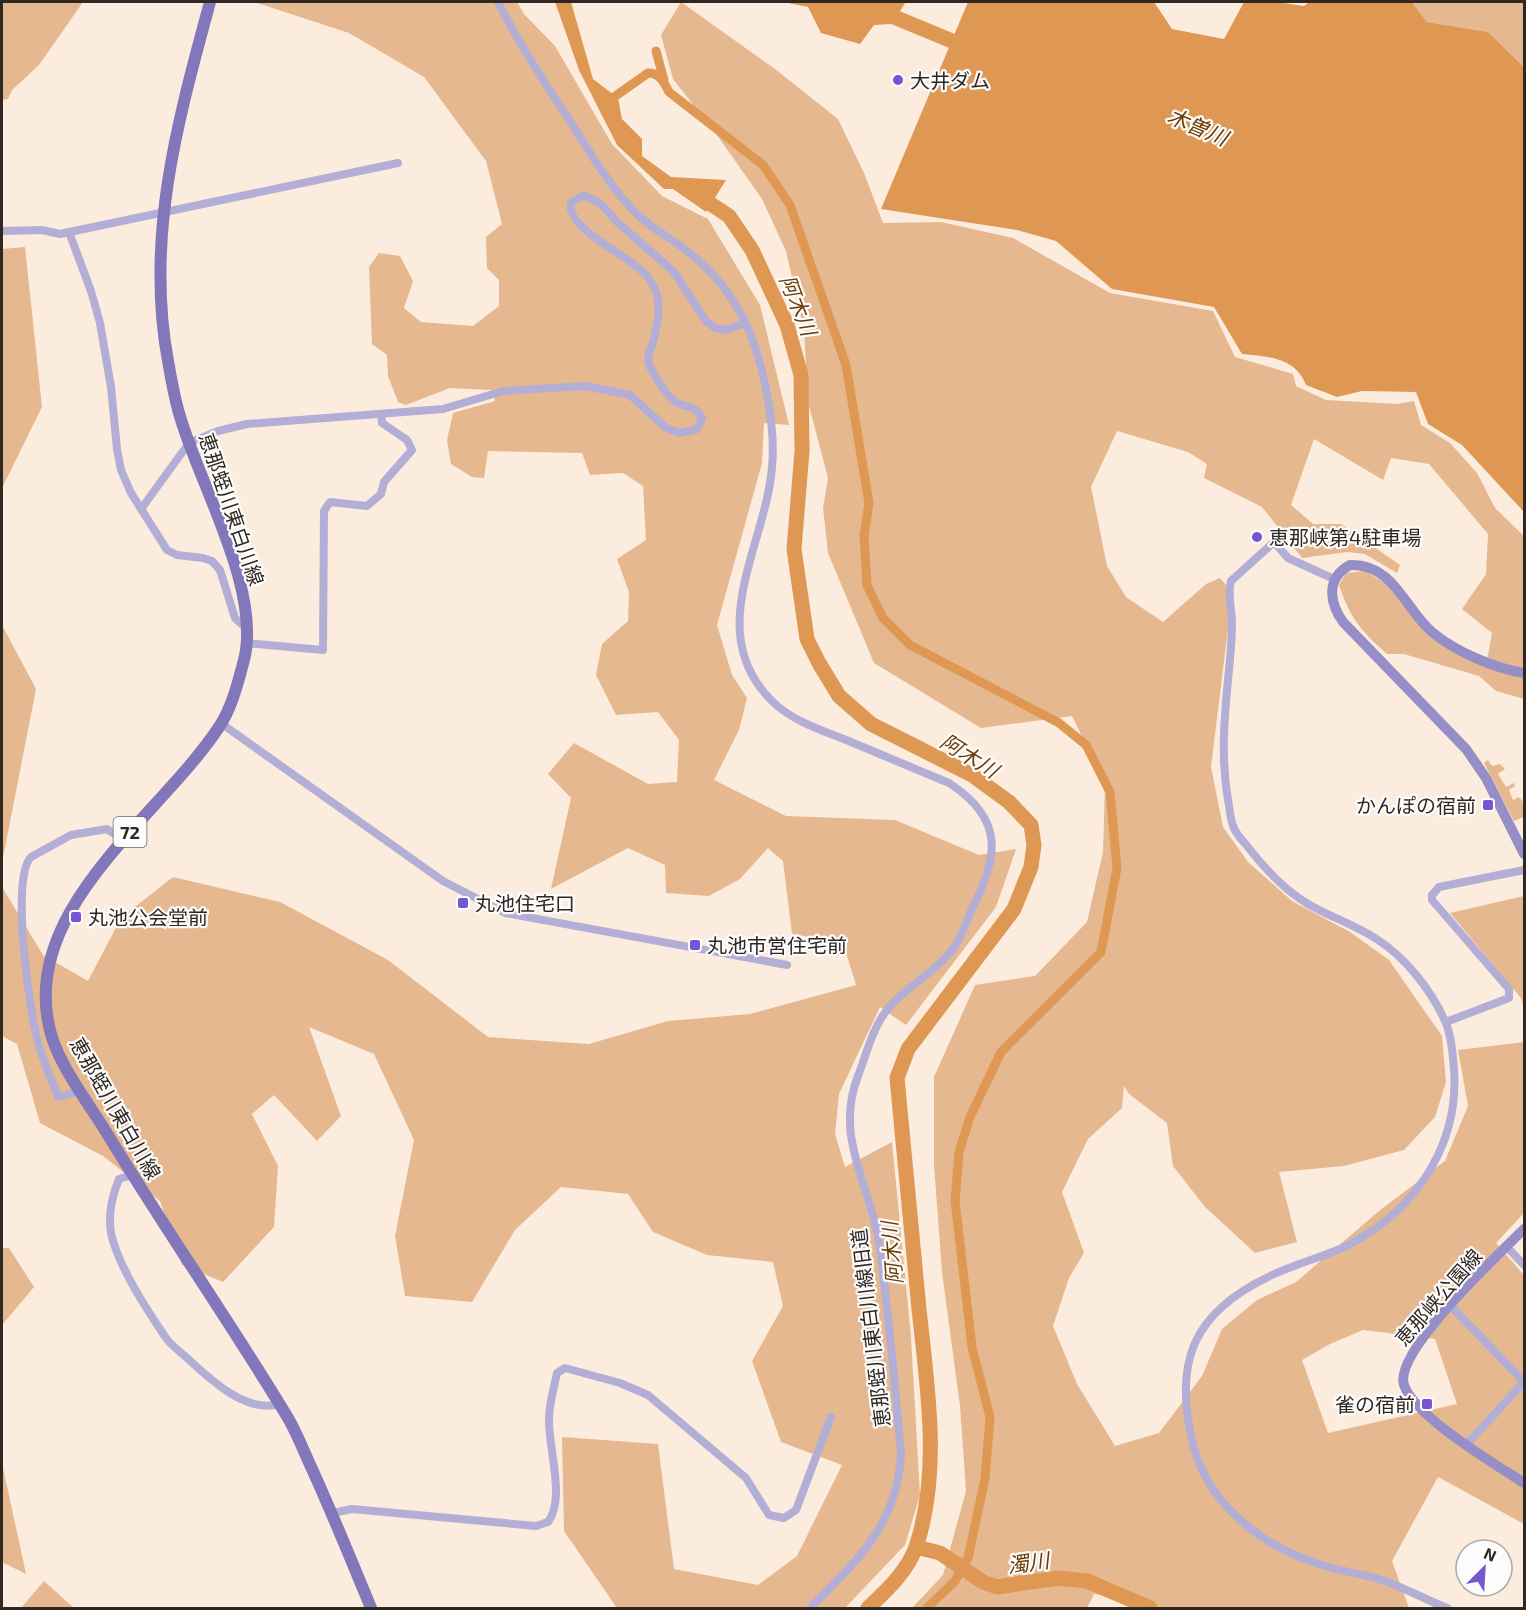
<svg xmlns="http://www.w3.org/2000/svg" width="1526" height="1610" font-family="'Exo 2','Noto Sans JP',sans-serif">
<style>
.green{fill:#e6b88f;fill-rule:evenodd}
.water{fill:#df9853}
.lines{fill:none;stroke-linecap:round;stroke-linejoin:round}
.canal{stroke:#df9853;stroke-width:9}
.river{stroke:#df9853;stroke-width:15}
.street{stroke:#b3aed5;stroke-width:8}
.secondary{stroke:#968ec6;stroke-width:10}
.primary{stroke:#8277bb;stroke-width:12}
.poi-dot{fill:#7356d0;stroke:#fcfcfc;stroke-width:2}
.labels{text-anchor:middle;dominant-baseline:central;stroke-width:4.5;stroke-linejoin:round;paint-order:stroke}
.shield{fill:#fcfcfc;stroke:#6c6763;stroke-width:1.5}
.shield-label{font-size:18px;font-weight:bold;fill:#2f2721}
.poi-label{font-size:20px;fill:#2f2721;stroke:#fcfcfc;text-anchor:start}
.street-label{font-size:20px;fill:#2f2721;stroke:#fcfcfc}
.water-label{font-size:21px;font-style:italic;fill:#6b3c03;stroke:#fcfcfc}
</style>
<rect width="100%" height="100%" fill="#fcecde"/>
<g class="green">
<polygon points="2,2 83,2 39,65 12,90 8,99 2,100"/>
<polygon points="254,2 517,2 524,14 555,46 612,144 662,196 708,219 760,305 789,425 764,423 762,463 717,625 732,675 747,698 739,730 714,780 786,816 895,820 979,855 1016,849 996,907 906,1025 880,1007 839,1094 835,1134 845,1167 892,1142 911,1337 920,1495 905,1545 845,1608 617,1608 564,1531 562,1437 658,1444 674,1569 758,1585 797,1556 842,1465 781,1442 752,1361 783,1306 773,1262 707,1255 653,1232 628,1194 561,1187 515,1230 472,1302 405,1296 395,1236 414,1140 374,1054 309,1027 341,1116 317,1141 274,1095 252,1114 278,1166 274,1227 223,1282 182,1265 160,1201 103,1156 40,1123 17,1044 2,1036 2,887 43,955 88,981 121,918 173,877 280,902 388,960 488,1037 589,1044 668,1021 750,1014 856,985 843,943 792,934 783,861 768,848 740,879 709,896 666,893 665,865 628,848 551,889 571,798 548,774 574,743 648,784 677,782 679,740 658,712 616,715 596,675 602,644 628,621 629,592 617,559 646,540 643,486 623,473 590,475 582,453 488,451 484,478 472,477 451,464 447,440 453,413 495,401 492,390 450,388 406,405 398,402 388,376 387,355 372,344 369,267 379,253 400,256 413,281 404,308 421,322 473,326 499,306 499,280 487,268 486,237 502,224 486,161 424,77 349,33"/>
<path d="M681,2L775,69L838,119L864,173L883,223L941,222L1013,238L1110,293L1213,311L1235,357L1293,374L1296,386L1326,400L1397,404L1414,401L1421,425L1450,443L1477,473L1495,508L1524,536V699L1496,691L1479,676L1404,654H1387C1361,631 1350,618 1339,585L1346,573L1365,571L1387,584L1429,635L1486,666L1492,633L1462,609L1486,574L1488,534L1429,464L1391,458L1383,480L1314,439L1291,505L1313,524H1341L1400,565L1397,573L1365,554L1347,552L1302,558L1262,507L1204,478L1207,464L1188,452L1117,431L1091,487L1107,566L1126,597L1163,622L1206,584L1220,578L1226,585L1229,621L1211,767L1223,827L1248,862L1292,901L1350,932L1389,960L1442,1036L1446,1082L1435,1117L1404,1150L1344,1166L1279,1172L1297,1242L1255,1253L1205,1207L1173,1166L1167,1123L1129,1094L1124,1086L1122,1108L1088,1139L1062,1192L1084,1253L1069,1278L1053,1326L1077,1384L1115,1446L1159,1433L1202,1376L1222,1329L1257,1300L1296,1282L1379,1211L1445,1161L1468,1106L1458,1050L1524,1042V1213L1496,1243L1524,1275V1524L1438,1477L1392,1561L1409,1608H1146L1139,1599L1094,1594L1087,1608H912L943,1575L966,1491L960,1406L942,1272L934,1165V1077L975,985L1035,976L1087,922L1103,852L1105,783L1072,716L981,728L874,663L828,553L823,508L828,478L808,402L804,330L786,251L762,199L717,135L673,79L661,35ZM1363,1330L1435,1339L1457,1404L1328,1433L1302,1360L1330,1344Z"/>
<polygon points="1412,2 1524,2 1524,67 1488,32 1427,22"/>
<polygon points="25,247 42,407 2,488 2,249"/>
<polygon points="2,625 36,689 2,863"/>
<polygon points="1488,760 1492,766 1500,764 1505,769 1498,774 1506,787 1514,783 1515,786 1509,790 1513,800 1519,797 1524,803 1524,817 1514,821 1484,763"/>
<polygon points="1524,896 1524,1009 1521,998 1450,913"/>
<polygon points="2,1248 9,1248 34,1287 2,1325"/>
<polygon points="2,1463 26,1574 2,1562"/>
<polygon points="44,1581 74,1608 21,1608"/>
</g>
<g class="water">
<polygon points="555,2 571,2 593,79 618,98 622,119 642,139 642,156 671,177 726,180 706,212 673,189 664,189 617,145 579,70"/>
<polygon points="783,2 903,2 905,3 892,24 874,25 860,44 821,33 808,7"/>
<path d="M968,2H1154L1172,29L1224,39L1244,2H1277L1304,6L1309,2H1412L1427,22L1488,32L1524,67V512L1462,445L1428,424L1416,392L1362,391L1337,397L1306,385C1295,357 1269,357 1242,354L1214,307L1112,289L1056,241L1017,230L881,209Z"/>
</g>
<g class="lines">
<g class="canal">
<polyline points="656,51 664,80"/>
<path d="M607,102L648,73C659,72 665,84 669,92L763,165L790,205L846,365L869,503L864,536L867,585L883,618L910,645L1059,723L1086,745L1110,792L1117,868L1101,952L1001,1052L970,1117L959,1152L955,1201L972,1347L990,1417L985,1479L968,1558L955,1581L927,1608"/>
</g>
<g class="river">
<polyline points="858,2 969,48"/>
<path d="M694,193L729,216L752,250L787,325L801,375L802,451L794,549L807,639L819,663L839,696L871,724L972,775L1009,802L1031,825L1034,845L1031,867L1014,909L908,1049L897,1078C904,1155 912,1232 919,1309C927,1386 941,1468 917,1544C909,1570 887,1590 868,1608"/>
<polyline points="916,1547 940,1553 983,1582 997,1587 1058,1578 1087,1581 1150,1608"/>
</g>
<g class="street">
<path d="M498,2C518,42 543,80 568,118C589,151 610,188 638,215C651,228 669,237 683,248C709,267 730,292 744,320C763,358 776,425 772,467C766,545 702,632 772,701C793,722 824,731 851,742C884,756 916,769 949,783C1006,820 998,857 971,911C965,926 959,943 948,955C930,976 904,988 887,1010C873,1027 866,1055 858,1076C834,1137 870,1184 879,1243C889,1312 894,1381 901,1451C899,1523 858,1560 810,1608"/>
<polyline points="2,231 42,230 60,234 398,163"/>
<polyline points="69,232 91,291 100,323 111,387 117,449 121,470 131,493 167,550 177,555 203,558 212,561 220,570 235,618 246,628"/>
<path d="M141,509L189,443L218,431L247,424L443,409L503,391L585,386L630,395L666,428L681,433L697,429L702,418C695,404 686,409 676,402C668,398 649,369 648,360C648,355 651,348 653,342C659,320 664,296 647,276C632,257 564,228 571,203L584,195L601,204L617,222L674,272L706,321L715,328L726,330L745,323"/>
<path d="M1334,579L1288,558L1274,542L1231,581C1227,595 1232,609 1232,623C1232,642 1230,661 1228,680C1224,721 1221,759 1228,800C1230,809 1230,820 1234,828C1237,836 1246,844 1251,851C1267,871 1286,891 1308,904C1330,917 1356,925 1378,940C1406,958 1431,990 1445,1021C1451,1034 1453,1055 1454,1070C1459,1139 1422,1200 1364,1236C1337,1254 1302,1261 1272,1275C1192,1312 1172,1363 1194,1448C1210,1506 1264,1547 1319,1564C1342,1572 1366,1574 1388,1582C1408,1590 1427,1600 1447,1608"/>
<polyline points="246,643 323,650 324,511 330,502 367,506 381,494 384,482 412,450 407,440 382,423 381,414"/>
<polyline points="222,724 443,881 505,913 787,965"/>
<polyline points="1446,1022 1509,998 1509,989 1432,900 1432,895 1439,887 1524,870"/>
<path d="M81,1091L58,1097C52,1081 45,1065 40,1049C30,1019 10,878 31,857L71,835L107,829L123,840"/>
<path d="M132,1175L119,1179C112,1196 108,1215 111,1233C118,1266 147,1310 166,1338C171,1345 179,1351 186,1357C209,1378 245,1414 280,1404"/>
<polyline points="1506,1246 1524,1265"/>
<polyline points="1450,1305 1524,1382"/>
<polyline points="1466,1445 1524,1382"/>
<path d="M332,1513L352,1509L536,1526L548,1522C566,1498 548,1448 549,1419C549,1404 554,1388 557,1373L565,1368L620,1383L648,1395L746,1478L769,1515L784,1518L796,1510L831,1417"/>
</g>
<g class="secondary">
<path d="M1524,673C1494,668 1456,652 1432,632C1405,609 1393,563 1350,565C1326,578 1329,602 1343,622L1466,749L1486,778L1524,854"/>
<path d="M1524,1229C1499,1254 1393,1352 1404,1385C1415,1417 1495,1464 1524,1483"/>
</g>
<path class="primary" d="M210,2C178,120 145,237 168,361C171,378 174,396 179,413C198,482 262,589 244,660C238,682 232,708 219,727C160,817 16,911 51,1034C60,1067 90,1105 108,1135C165,1229 228,1319 285,1413C296,1430 303,1450 312,1469C333,1515 352,1562 371,1608"/>
</g>
<g class="poi-dot">
<circle cx="898" cy="80" r="6"/>
<circle cx="1257" cy="537" r="6"/>
<rect x="1482" y="799" width="12" height="12" rx="3"/>
<rect x="457" y="897" width="12" height="12" rx="3"/>
<rect x="70" y="911" width="12" height="12" rx="3"/>
<rect x="689" y="939" width="12" height="12" rx="3"/>
<rect x="1421" y="1398" width="12" height="12" rx="3"/>
</g>
<g class="labels">
<rect class="shield" x="113.5" y="817" width="33" height="30" rx="4.5"/>
<g class="shield-label">
<text x="130" y="832">72</text>
</g>
<g class="poi-label">
<text x="910" y="80">大井ダム</text>
<text x="1269" y="537">恵那峡第4駐車場</text>
<text x="1476" y="805" text-anchor="end">かんぽの宿前</text>
<text x="475" y="903">丸池住宅口</text>
<text x="88" y="917">丸池公会堂前</text>
<text x="707" y="945">丸池市営住宅前</text>
<text x="1415" y="1404" text-anchor="end">雀の宿前</text>
</g>
<g class="street-label">
<text transform="translate(232 509) rotate(71)">恵那蛭川東白川線</text>
<text transform="translate(116 1108) rotate(60)">恵那蛭川東白川線</text>
<text transform="translate(1438 1297) rotate(-49)">恵那峡公園線</text>
<text transform="translate(870 1328) rotate(-97)">恵那蛭川東白川線旧道</text>
</g>
<g class="water-label">
<text transform="translate(1198 126) rotate(23)">木曽川</text>
<text transform="translate(799 305) rotate(68)">阿木川</text>
<text transform="translate(970 755) rotate(32)">阿木川</text>
<text transform="translate(891 1253) rotate(-95)">阿木川</text>
<text transform="translate(1028 1562) rotate(-8)">濁川</text>
</g>
</g>
<rect width="1526" height="1610" fill="none" stroke="#2f2721" stroke-width="6"/>
<g transform="translate(1484 1568) rotate(24)"><circle r="28" fill="#fcfcfc" stroke="#aaa7a4" stroke-width="1.5"/>
<path d="M0-4.5L10 22L0 15L-10 22Z" fill="#7356d0"/>
<text y="-9" font-size="16" font-weight="bold" text-anchor="middle" fill="#2f2721">N</text>
</g>
</svg>
